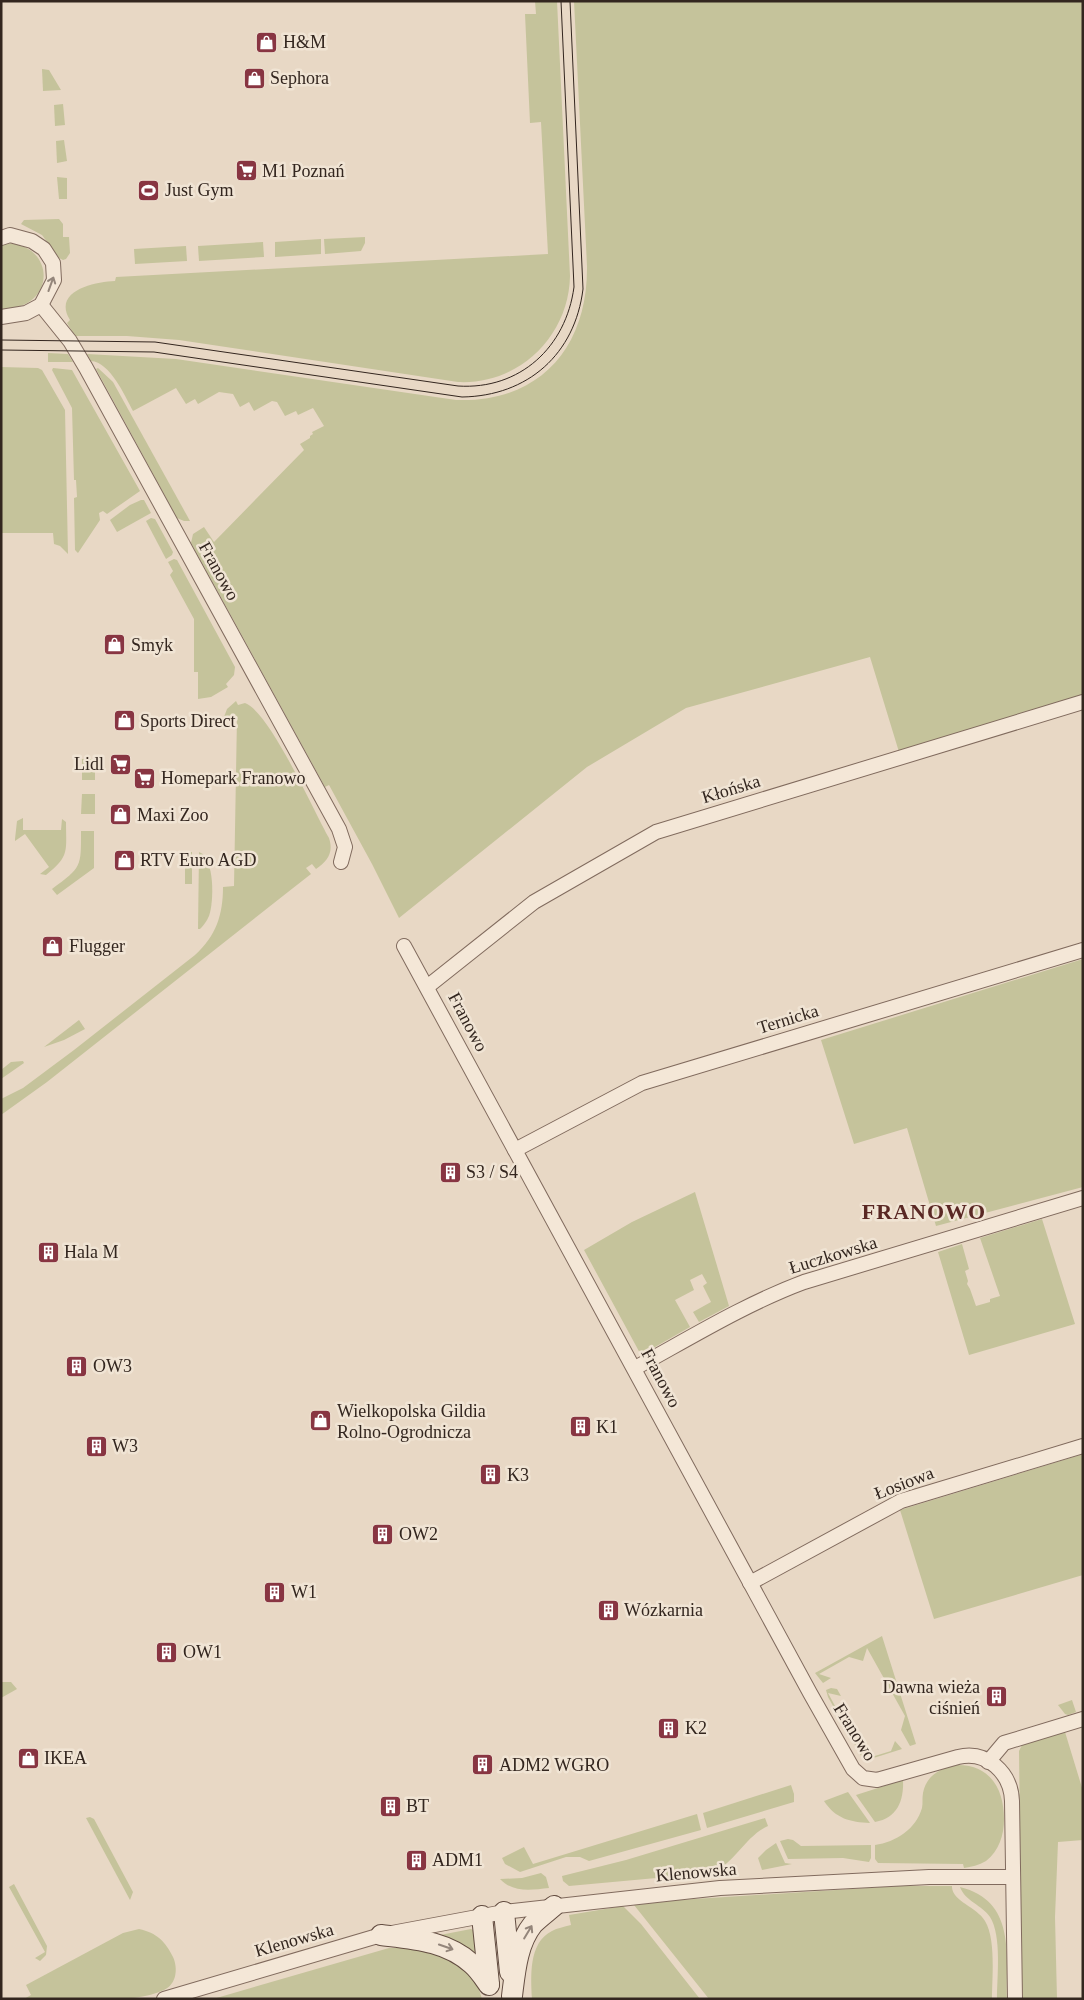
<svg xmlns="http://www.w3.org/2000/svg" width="1084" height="2000" font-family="Georgia,serif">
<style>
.green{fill:#c5c39b}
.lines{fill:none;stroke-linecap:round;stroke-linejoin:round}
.street-casing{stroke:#816b5e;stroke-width:16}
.secondary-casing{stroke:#634d41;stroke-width:22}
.street{stroke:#f4e7d7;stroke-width:14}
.secondary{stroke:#f4e7d7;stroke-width:20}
.tram{stroke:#33261f;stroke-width:1}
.oneway{stroke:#94867b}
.labels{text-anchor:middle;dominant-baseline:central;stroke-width:5;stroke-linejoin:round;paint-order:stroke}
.poi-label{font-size:18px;fill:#33261f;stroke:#f0e4d4;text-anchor:start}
.street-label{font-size:18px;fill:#33261f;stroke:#f0e4d4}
.district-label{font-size:22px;font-weight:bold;letter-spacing:1px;fill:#5a2824;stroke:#f0e4d4}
</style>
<rect width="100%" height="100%" fill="#e8d8c5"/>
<g class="green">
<path d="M535,1H557L570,276C569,336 519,385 458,382L179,340L127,336H75L67,323L70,320C52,291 94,282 115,281L116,277L548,254L541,122L530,123L525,14H536Z"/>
<path d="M574,1H1083V697L899,752L870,657L686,708L587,767L399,918L372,864L329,785L325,787L191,543L193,534L204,527L214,542L304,450L300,444L310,438V436L313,434L312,432L324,426L313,408L298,415L296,411L285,416L277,402L272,401L254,411L249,402L240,407L233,394L219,392L198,404L195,399L186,404L176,388L133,411C125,396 110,362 91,361L87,354L176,359L456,400C540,403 588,347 587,266Z"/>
<polygon points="42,69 49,70 61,90 43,91"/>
<polygon points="63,104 65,125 55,126 54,105"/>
<polygon points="64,140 67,161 57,163 56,141"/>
<polygon points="57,177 67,178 67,199 59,199"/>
<polygon points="59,219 63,224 63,237 69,237 70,253 66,259 63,260 59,258 42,235 21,224 24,220"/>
<polygon points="365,237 365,243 361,251 325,254 324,239"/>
<polygon points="321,239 321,254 275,257 275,242"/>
<polygon points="263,242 264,257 199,261 198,246"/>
<path d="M6,243C56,244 58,309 1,309V245Z"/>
<polygon points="186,246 187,261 135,264 134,249"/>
<polygon points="48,353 68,354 73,362 48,362"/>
<polygon points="1,367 38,368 42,370 65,410 68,554 60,546 54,544 53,533 1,533"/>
<polygon points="53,368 72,370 140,491 107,514 103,511 99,513 100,520 78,553 75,550 74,498 77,497 76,480 74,480 72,408 52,370"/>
<polygon points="98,368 113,382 190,521 184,521 177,518 96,369"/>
<polygon points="141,500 144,500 151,513 117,532 110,520 130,505"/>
<polygon points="151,518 155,519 173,552 172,555 166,559 146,521"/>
<polygon points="174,559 177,560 235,667 234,675 226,684 228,687 211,697 198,699 198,672 194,672 194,619 170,575 173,571 168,562"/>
<path d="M236,701L238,705L245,703C270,712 314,812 329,838C334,853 327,861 316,869L312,864L306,868L311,874L288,892L47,1082L1,1115V1099L23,1088L74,1050L195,955C216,936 223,915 223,887L234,886L237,717H224L227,709Z"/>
<rect x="82" y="759" width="13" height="21"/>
<polygon points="82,794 95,794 95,814 81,814"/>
<path d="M23,818V830H61L62,819L66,822C66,851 70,856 46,875L40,874L49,867L25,834L15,841V839L17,821Z"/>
<path d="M81,831H94V868L57,895L52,889C82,867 81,867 81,831Z"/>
<rect x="185" y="852" width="7" height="32"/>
<path d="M199,852C215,858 214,902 209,916C207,921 203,926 200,929H198Z"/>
<polygon points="1083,959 1083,1187 936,1226 907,1128 854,1144 821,1040"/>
<polygon points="79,1020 85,1029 64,1040 44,1047"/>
<polygon points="23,1061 24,1063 1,1079 1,1070 11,1062"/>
<polygon points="695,1192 729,1306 699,1322 693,1312 711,1302 703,1286 707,1283 702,1274 690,1280 694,1290 675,1300 690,1327 641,1355 584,1250 632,1222"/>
<polygon points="1042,1219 1075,1324 969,1355 938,1252 962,1244 969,1269 965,1271 968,1281 967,1284 970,1289 976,1306 990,1302 990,1299 1000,1296 980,1238"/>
<polygon points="1083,1454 1083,1575 934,1619 900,1510"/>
<polygon points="882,1636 916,1744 910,1746 901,1730 905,1716 867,1648 863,1661 849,1657 819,1674 831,1678 823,1683 815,1673"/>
<polygon points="1,1682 11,1682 17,1689 1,1698"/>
<polygon points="831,1688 837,1689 841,1696 828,1693 855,1743 869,1748 865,1759 891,1751 895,1741 902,1749 864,1761 828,1697 826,1690"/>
<polygon points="1072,1700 1076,1712 1068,1715 1065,1714 1058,1705"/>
<polygon points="1065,1732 1083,1791 1083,1840 1058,1842 1055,1917 1057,1999 1022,1999 1019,1751 1022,1745"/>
<path d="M956,1765C990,1764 1004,1789 1004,1819C1004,1835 999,1851 986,1861C979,1865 971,1867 964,1868L963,1864L878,1863L875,1859V1845C896,1842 916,1829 922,1808C923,1803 922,1798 923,1793C926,1776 940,1768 956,1765Z"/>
<path d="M903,1780C904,1801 897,1818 875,1822L856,1795Z"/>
<polygon points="791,1785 794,1794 794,1802 707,1828 703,1813"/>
<path d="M848,1792L870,1823C850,1822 836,1819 824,1801Z"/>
<polygon points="697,1814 701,1830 589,1861 580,1857 566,1857 520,1872 505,1864 502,1858 524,1847 533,1864"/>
<polygon points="90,1817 94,1819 133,1892 130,1900 86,1818"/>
<path d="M765,1818L768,1826C745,1836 735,1864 711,1873L569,1886L563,1881L562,1876L626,1860Z"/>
<polygon points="788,1839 793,1840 801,1846 871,1845 871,1858 869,1862 843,1858 788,1859 780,1841"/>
<polygon points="776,1843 785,1863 792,1864 762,1870 758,1858 766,1850"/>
<path d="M541,1873L546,1877L549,1888C531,1890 513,1893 500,1879L522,1878Z"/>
<polygon points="14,1884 47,1946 46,1955 40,1961 35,1958 45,1952 9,1887"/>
<path d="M898,1886H952C951,1901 977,1907 985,1921C996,1939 992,1977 992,1999H709L634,1905L679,1900Z"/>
<path d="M960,1887C1016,1901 1006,1954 1007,1999H997C997,1977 1002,1936 990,1917C982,1905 965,1901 960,1887Z"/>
<path d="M623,1906L641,1924L700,1999H532C531,1977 528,1943 552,1931C557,1928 564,1927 571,1925L569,1915Z"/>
<path d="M139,1929C157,1933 165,1941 173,1957C178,1968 177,1984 164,1990C142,2000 117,1999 93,1999C70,1999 47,1999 24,1999L31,1995L26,1985L123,1933Z"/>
<polygon points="471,1929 474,1931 481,1960 440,1935"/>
<polygon points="389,1948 417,1948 454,1957 477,1983 482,1999 213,1999"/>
</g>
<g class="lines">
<defs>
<g id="street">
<polyline points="1,238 10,235 32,241 44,249 53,263 54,280 41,305 26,313 1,317"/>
<polyline points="41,305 70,341 86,368 339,829 345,847 341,862"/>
<path d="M404,946L810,1693L853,1769L863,1778L877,1780L958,1757C987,1750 1011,1773 1012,1801L1015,1999"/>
<polyline points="427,987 534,902 656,832 1083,702"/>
<polyline points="515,1150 642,1083 1083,950"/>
<path d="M635,1368C690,1338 745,1304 804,1282L1083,1198"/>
<polyline points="750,1583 901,1501 1083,1446"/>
<polyline points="988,1762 1004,1743 1083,1719"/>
<polyline points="164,1999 381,1935 504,1912 720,1888 929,1877 1012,1877"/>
</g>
<g id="secondary">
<polyline points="504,1912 510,1972"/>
<polyline points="482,1916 489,1984"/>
<path d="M381,1935C414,1939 447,1941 472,1964C479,1970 484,1978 489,1985"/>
<path d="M512,1996C515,1972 517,1944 533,1924C539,1918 547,1912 554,1906"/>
</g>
</defs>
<use href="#street" class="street-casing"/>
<use href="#secondary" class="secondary-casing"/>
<use href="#street" class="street"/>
<use href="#secondary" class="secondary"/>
<g class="tram">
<path d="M1,340L155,342L458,386C520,390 566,347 574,287L561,1"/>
<path d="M1,350L154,352L462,397C528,396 575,354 583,289L570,1"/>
</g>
</g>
<defs><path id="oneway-shaft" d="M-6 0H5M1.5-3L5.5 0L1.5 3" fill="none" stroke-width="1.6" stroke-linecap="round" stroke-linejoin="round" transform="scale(1.25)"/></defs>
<g class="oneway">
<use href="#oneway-shaft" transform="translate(51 284) rotate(-70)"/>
<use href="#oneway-shaft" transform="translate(528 1932) rotate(-59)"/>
<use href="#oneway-shaft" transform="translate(446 1947) rotate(19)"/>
</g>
<defs>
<symbol id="shop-square" viewBox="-11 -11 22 22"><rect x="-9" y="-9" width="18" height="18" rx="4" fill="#883542" stroke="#f0e4d4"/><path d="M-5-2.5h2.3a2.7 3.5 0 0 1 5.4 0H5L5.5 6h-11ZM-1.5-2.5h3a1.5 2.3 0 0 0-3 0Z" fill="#fff"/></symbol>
<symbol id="supermarket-square" viewBox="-11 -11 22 22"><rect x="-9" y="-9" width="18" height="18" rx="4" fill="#883542" stroke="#f0e4d4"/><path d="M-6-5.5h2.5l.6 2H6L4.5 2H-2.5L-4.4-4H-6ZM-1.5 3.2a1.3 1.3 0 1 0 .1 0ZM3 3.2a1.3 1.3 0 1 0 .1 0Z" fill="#fff"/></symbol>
<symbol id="stadium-square" viewBox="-11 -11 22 22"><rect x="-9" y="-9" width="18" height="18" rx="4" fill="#883542" stroke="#f0e4d4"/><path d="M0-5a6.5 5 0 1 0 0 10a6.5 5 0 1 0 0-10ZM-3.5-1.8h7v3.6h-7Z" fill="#fff"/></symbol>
<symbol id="building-square" viewBox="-11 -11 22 22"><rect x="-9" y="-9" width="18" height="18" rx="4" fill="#883542" stroke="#f0e4d4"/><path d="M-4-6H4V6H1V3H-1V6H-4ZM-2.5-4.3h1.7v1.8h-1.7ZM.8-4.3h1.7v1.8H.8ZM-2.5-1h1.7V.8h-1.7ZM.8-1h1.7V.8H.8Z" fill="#fff"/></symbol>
</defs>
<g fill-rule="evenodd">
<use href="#shop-square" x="254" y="30" width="25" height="25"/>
<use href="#shop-square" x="242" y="66" width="25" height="25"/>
<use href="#supermarket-square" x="234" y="158" width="25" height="25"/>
<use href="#stadium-square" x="136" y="178" width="25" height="25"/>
<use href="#shop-square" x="102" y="632" width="25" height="25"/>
<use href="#shop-square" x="112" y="708" width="25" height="25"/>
<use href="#supermarket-square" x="108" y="752" width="25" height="25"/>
<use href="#supermarket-square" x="132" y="766" width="25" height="25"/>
<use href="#shop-square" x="108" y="802" width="25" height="25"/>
<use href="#shop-square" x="112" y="848" width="25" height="25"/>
<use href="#shop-square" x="40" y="934" width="25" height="25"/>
<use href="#building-square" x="438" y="1160" width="25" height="25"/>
<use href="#building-square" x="36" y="1240" width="25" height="25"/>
<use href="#building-square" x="64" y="1354" width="25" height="25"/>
<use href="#shop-square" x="308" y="1408" width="25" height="25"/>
<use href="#building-square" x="568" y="1414" width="25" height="25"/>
<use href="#building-square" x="84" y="1434" width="25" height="25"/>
<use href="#building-square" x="478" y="1462" width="25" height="25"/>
<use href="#building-square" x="370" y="1522" width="25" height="25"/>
<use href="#building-square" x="262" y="1580" width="25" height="25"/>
<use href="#building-square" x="596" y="1598" width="25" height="25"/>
<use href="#building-square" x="154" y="1640" width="25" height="25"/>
<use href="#building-square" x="984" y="1684" width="25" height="25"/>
<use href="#building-square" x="656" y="1716" width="25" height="25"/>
<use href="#shop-square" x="16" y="1746" width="25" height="25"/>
<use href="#building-square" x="470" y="1752" width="25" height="25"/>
<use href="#building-square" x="378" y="1794" width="25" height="25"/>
<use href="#building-square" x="404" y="1848" width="25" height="25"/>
</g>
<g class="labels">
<g class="poi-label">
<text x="283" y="42">H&amp;M</text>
<text x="270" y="78">Sephora</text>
<text x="262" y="171">M1 Poznań</text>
<text x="165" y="190">Just Gym</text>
<text x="131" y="645">Smyk</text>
<text x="140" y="721">Sports Direct</text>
<text x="104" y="764" text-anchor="end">Lidl</text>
<text x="161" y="778">Homepark Franowo</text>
<text x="137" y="815">Maxi Zoo</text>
<text x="140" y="860">RTV Euro AGD</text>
<text x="69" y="946">Flugger</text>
<text x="466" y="1172">S3 / S4</text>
<text x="64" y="1252">Hala M</text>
<text x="93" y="1366">OW3</text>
<text x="337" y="1411">Wielkopolska Gildia<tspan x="337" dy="21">Rolno-Ogrodnicza</tspan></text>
<text x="596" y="1427">K1</text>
<text x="112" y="1446">W3</text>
<text x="507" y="1475">K3</text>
<text x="399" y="1534">OW2</text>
<text x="291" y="1592">W1</text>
<text x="624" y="1610">Wózkarnia</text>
<text x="183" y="1652">OW1</text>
<text x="980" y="1687" text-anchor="end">Dawna wieża<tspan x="980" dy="21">ciśnień</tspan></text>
<text x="685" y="1728">K2</text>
<text x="44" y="1758">IKEA</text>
<text x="499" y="1765">ADM2 WGRO</text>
<text x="406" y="1806">BT</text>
<text x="432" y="1860">ADM1</text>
</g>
<g class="street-label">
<text transform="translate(219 571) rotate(61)">Franowo</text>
<text transform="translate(731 789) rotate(-17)">Kłońska</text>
<text transform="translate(788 1019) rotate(-17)">Ternicka</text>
<text transform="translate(468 1022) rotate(62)">Franowo</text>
<text transform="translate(833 1255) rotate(-17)">Łuczkowska</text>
<text transform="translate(661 1378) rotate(62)">Franowo</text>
<text transform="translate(904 1483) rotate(-21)">Łosiowa</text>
<text transform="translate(855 1732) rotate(58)">Franowo</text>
<text transform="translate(696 1872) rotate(-5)">Klenowska</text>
<text transform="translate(294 1940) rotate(-16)">Klenowska</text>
</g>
<g class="district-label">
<text x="924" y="1211">FRANOWO</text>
</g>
</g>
<rect width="1084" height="2000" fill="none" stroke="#33261f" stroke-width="5"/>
</svg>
